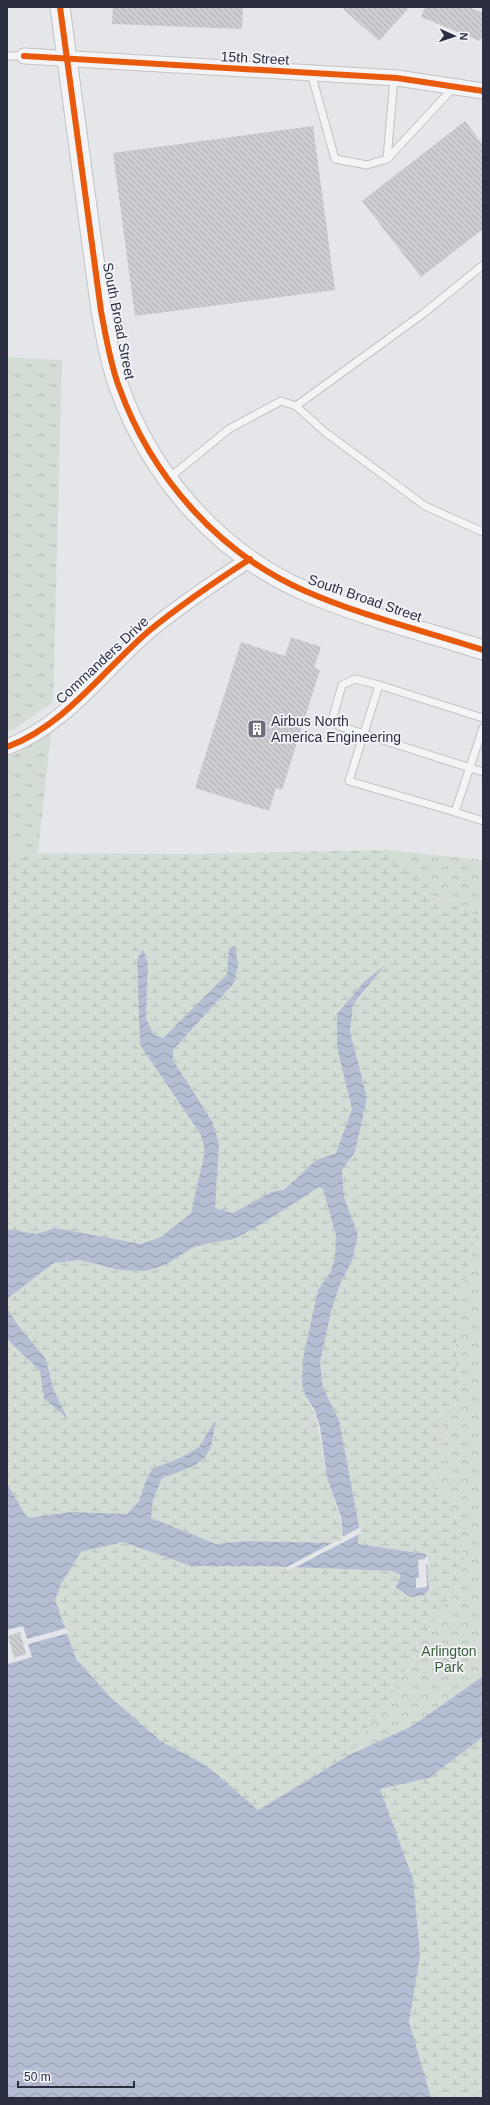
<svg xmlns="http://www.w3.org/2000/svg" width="490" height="2105" font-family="Arial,sans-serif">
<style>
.grass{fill:url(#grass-tufts)}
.forest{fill:url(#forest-crowns)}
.wetland{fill:url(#wetland-marsh)}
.water{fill:url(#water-waves)}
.pier{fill:#e5e6e9}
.building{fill:url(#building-back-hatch)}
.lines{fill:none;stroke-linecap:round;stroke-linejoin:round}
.service-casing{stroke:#c2c3c6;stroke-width:9}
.minor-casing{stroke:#c2c3c6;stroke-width:17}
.tertiary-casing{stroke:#c2c3c6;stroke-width:21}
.service{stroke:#f4f4f6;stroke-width:7}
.minor{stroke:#f4f4f6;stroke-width:15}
.tertiary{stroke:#f4f4f6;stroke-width:19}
.cycleway-casing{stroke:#f3f4f8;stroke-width:8}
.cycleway{stroke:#e8590c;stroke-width:6}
.labels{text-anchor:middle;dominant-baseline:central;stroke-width:3.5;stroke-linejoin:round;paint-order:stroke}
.street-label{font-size:14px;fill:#2c2f42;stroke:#f3f4f8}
.poi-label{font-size:14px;fill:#2c2f42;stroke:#f3f4f8;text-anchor:start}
.park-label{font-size:14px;fill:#3a5d3a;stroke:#f3f4f8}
</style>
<defs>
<pattern id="grass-tufts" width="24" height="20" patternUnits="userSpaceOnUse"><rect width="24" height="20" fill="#d3dcd5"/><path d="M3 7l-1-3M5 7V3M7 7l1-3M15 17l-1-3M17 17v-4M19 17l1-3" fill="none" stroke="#b5bdb8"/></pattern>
<pattern id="forest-crowns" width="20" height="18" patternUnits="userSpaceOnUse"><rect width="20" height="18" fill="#d3dcd5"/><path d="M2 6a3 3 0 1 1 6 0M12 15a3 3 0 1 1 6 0" fill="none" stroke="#b5bdb8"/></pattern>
<pattern id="wetland-marsh" width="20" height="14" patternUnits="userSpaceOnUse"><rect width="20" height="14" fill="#d3dcd5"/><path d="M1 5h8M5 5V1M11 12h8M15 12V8" fill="none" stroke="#b5bdb8"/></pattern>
<pattern id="water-waves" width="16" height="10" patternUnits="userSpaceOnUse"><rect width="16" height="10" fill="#b5bdd2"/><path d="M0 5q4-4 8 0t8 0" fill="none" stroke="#939aac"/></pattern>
<pattern id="building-back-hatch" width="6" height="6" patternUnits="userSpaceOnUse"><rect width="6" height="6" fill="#cccdd1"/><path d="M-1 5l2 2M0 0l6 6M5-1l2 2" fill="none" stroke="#afb0b5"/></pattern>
</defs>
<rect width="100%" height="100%" fill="#e5e6e9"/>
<g class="grass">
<polygon points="7,357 62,360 53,702 13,730 7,731"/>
<polygon points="51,732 38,854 7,853 7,757 20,752"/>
</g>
<g class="forest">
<polygon points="389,850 483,860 483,916 440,901"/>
<polygon points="483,1202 483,1676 412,1726 349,1755 388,1700 423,1637 454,1589 460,1532 448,1496 432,1487 432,1476 442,1467 443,1409 456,1342 462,1291"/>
</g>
<g class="wetland">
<polygon points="389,850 440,901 483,916 483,1202 462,1291 456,1342 456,1407 443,1410 442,1467 433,1476 432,1487 448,1496 460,1532 464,1561 455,1589 423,1637 388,1700 349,1755 258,1810 380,1789 429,1778 483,1737 483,2098 7,2098 7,1570 55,1599 61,1584 81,1552 123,1542 191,1566 263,1566 392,1571 429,1589 428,1577 415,1552 358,1544 359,1526 339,1420 323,1388 320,1362 331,1312 340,1284 352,1261 358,1235 344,1197 342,1170 355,1152 367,1098 349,1032 353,1004 383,967 337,1014 337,1047 352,1109 336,1153 316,1160 284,1191 271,1192 233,1213 215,1208 212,1120 173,1060 173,1050 234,983 229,948 227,974 163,1038 154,1035 146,1019 148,964 143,949 137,960 140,1045 201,1135 205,1151 191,1213 161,1237 141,1244 55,1228 37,1234 7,1229 7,853 194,854"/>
<path d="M319,1187L323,1189L336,1236L335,1258L330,1273L318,1290L305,1395C323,1422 319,1447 327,1477C333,1500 343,1519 344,1543L246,1541L216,1544L151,1518L153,1500L162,1478L190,1468L214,1439L215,1422L199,1447L182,1457L163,1464L145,1483L139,1501L127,1514C86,1513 47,1512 7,1524V1339L40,1371L44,1399L66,1417L53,1388L46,1359L17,1324L7,1308V1299L54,1263L79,1260L120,1270L167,1264L192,1248L265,1222Z"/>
</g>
<g class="water">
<path d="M235,946L238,965L234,983L173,1050V1060L212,1121L219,1144L215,1208L233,1213L271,1192L284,1190L316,1160L336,1153L352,1109L337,1047V1014L364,982L385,965L353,1004L350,1032L367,1098L355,1152L342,1170L344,1197L358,1235L352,1261L340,1284L331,1312L320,1362L323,1388L339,1420L359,1526L358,1544L426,1554L429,1589L425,1595L411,1597L396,1588L401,1575L392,1571L263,1566H191L123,1542L81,1552L61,1584L55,1600L76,1659L111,1698L162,1742L207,1766L258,1810L349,1755L412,1726L483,1676V1737L429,1778L380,1789L413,1879L420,1955L409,2022L431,2098H7V1483L27,1518L71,1512L127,1514L139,1501L145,1483L152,1469L182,1457L199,1447L215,1421C213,1463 198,1465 162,1478L153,1500L151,1518L216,1544L246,1541L344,1543L341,1517L327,1478L320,1427L314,1409L305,1395L302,1384L303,1359L318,1290L330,1273L335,1258L336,1236L323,1189L319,1187L265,1222L234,1239L209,1243L192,1248L167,1264L146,1271L120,1270L79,1260L54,1263L7,1299V1229L37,1234L55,1228L141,1244L161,1237L191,1213L205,1151L201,1135L140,1045L137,960L143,949L148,964L146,1019L154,1035L163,1038L227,974L229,948Z"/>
<polygon points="7,1308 17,1324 46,1359 53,1388 67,1418 44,1399 40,1371 7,1339"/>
</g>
<g class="pier">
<polygon points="361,1527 361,1533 292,1569 283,1569 336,1541 342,1541 342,1537"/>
<polygon points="425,1557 428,1557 429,1564 426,1564 427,1587 416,1588 416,1578 419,1578 418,1560 425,1559"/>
<polygon points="23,1626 27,1639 67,1628 69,1633 28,1644 32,1657 8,1664 7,1630"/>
</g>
<g class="building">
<polygon points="113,7 243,7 242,29 112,24"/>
<polygon points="341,7 406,7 408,9 379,41"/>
<polygon points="425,7 469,7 483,13 483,33 480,41 421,17"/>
<polygon points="465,121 483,145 483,229 421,277 362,201"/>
<polygon points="313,126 335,290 135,316 113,153"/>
<polygon points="291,637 321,647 314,668 320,670 282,790 276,788 269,811 195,788 241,642 285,656"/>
<polygon points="20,1632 26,1654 14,1658 8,1636"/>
</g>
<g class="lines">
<defs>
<g id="service">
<polyline points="7,56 24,56"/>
<polyline points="311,73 335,159 367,165 387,159"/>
<polyline points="394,78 387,159 454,87"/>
<polyline points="296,406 424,313 483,265"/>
<polyline points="169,478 229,429 281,401 296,406 325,432 425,506 483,532"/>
<polyline points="379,685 355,679 342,685 333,717 339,726 483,772"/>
<polyline points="483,718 379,685 349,781 455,812 483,728"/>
<polyline points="455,812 483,821"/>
</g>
<g id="minor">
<polyline points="24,56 397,78 483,91"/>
<path d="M7,747C66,725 104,669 150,630C182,604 216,581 250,559"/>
</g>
<path id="tertiary" d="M60,7L101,311C106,337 110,363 119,387C151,476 218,553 305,591C362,616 424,631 483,650"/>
</defs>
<use href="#service" class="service-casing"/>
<use href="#minor" class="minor-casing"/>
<use href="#tertiary" class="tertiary-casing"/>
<use href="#service" class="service"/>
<use href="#minor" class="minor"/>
<use href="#tertiary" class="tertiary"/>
<defs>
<g id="cycleway">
<path d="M60,7L101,311C106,337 110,363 119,387C151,476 218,553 305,591C362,616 424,631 483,650"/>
<polyline points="24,56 397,78 483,91"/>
<path d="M7,747C66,725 104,669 150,630C182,604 216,581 250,559"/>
</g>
</defs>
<use href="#cycleway" class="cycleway-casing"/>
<use href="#cycleway" class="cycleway"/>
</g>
<defs>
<symbol id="building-square" viewBox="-11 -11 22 22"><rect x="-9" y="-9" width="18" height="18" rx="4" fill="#6d6f7c" stroke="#f3f4f8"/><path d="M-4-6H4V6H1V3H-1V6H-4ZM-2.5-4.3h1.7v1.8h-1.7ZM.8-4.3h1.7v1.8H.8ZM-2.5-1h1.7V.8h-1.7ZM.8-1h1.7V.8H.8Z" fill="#fff"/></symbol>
</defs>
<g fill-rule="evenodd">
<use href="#building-square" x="246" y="718" width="22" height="22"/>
</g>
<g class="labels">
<g class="street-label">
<text transform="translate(255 58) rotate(3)">15th Street</text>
<text transform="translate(119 321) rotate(79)">South Broad Street</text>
<text transform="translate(365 598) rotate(19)">South Broad Street</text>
<text transform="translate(102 660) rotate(-43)">Commanders Drive</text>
</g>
<g class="poi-label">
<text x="271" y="721">Airbus North<tspan x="271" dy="16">America Engineering</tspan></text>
</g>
<g class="park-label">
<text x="449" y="1651">Arlington<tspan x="449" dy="16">Park</tspan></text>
</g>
</g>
<rect width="490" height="2105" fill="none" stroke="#2c2f42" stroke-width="16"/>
<g transform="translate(454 36) rotate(93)" stroke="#f3f4f8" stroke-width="3" paint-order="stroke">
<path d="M0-3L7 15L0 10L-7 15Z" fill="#2c2f42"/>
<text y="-6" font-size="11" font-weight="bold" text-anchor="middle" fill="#2c2f42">N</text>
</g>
<path d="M18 2081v6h116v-6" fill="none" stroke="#2c2f42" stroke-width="2"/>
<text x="24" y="2081" font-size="12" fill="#2c2f42" stroke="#f3f4f8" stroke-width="3" paint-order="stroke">50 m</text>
</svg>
